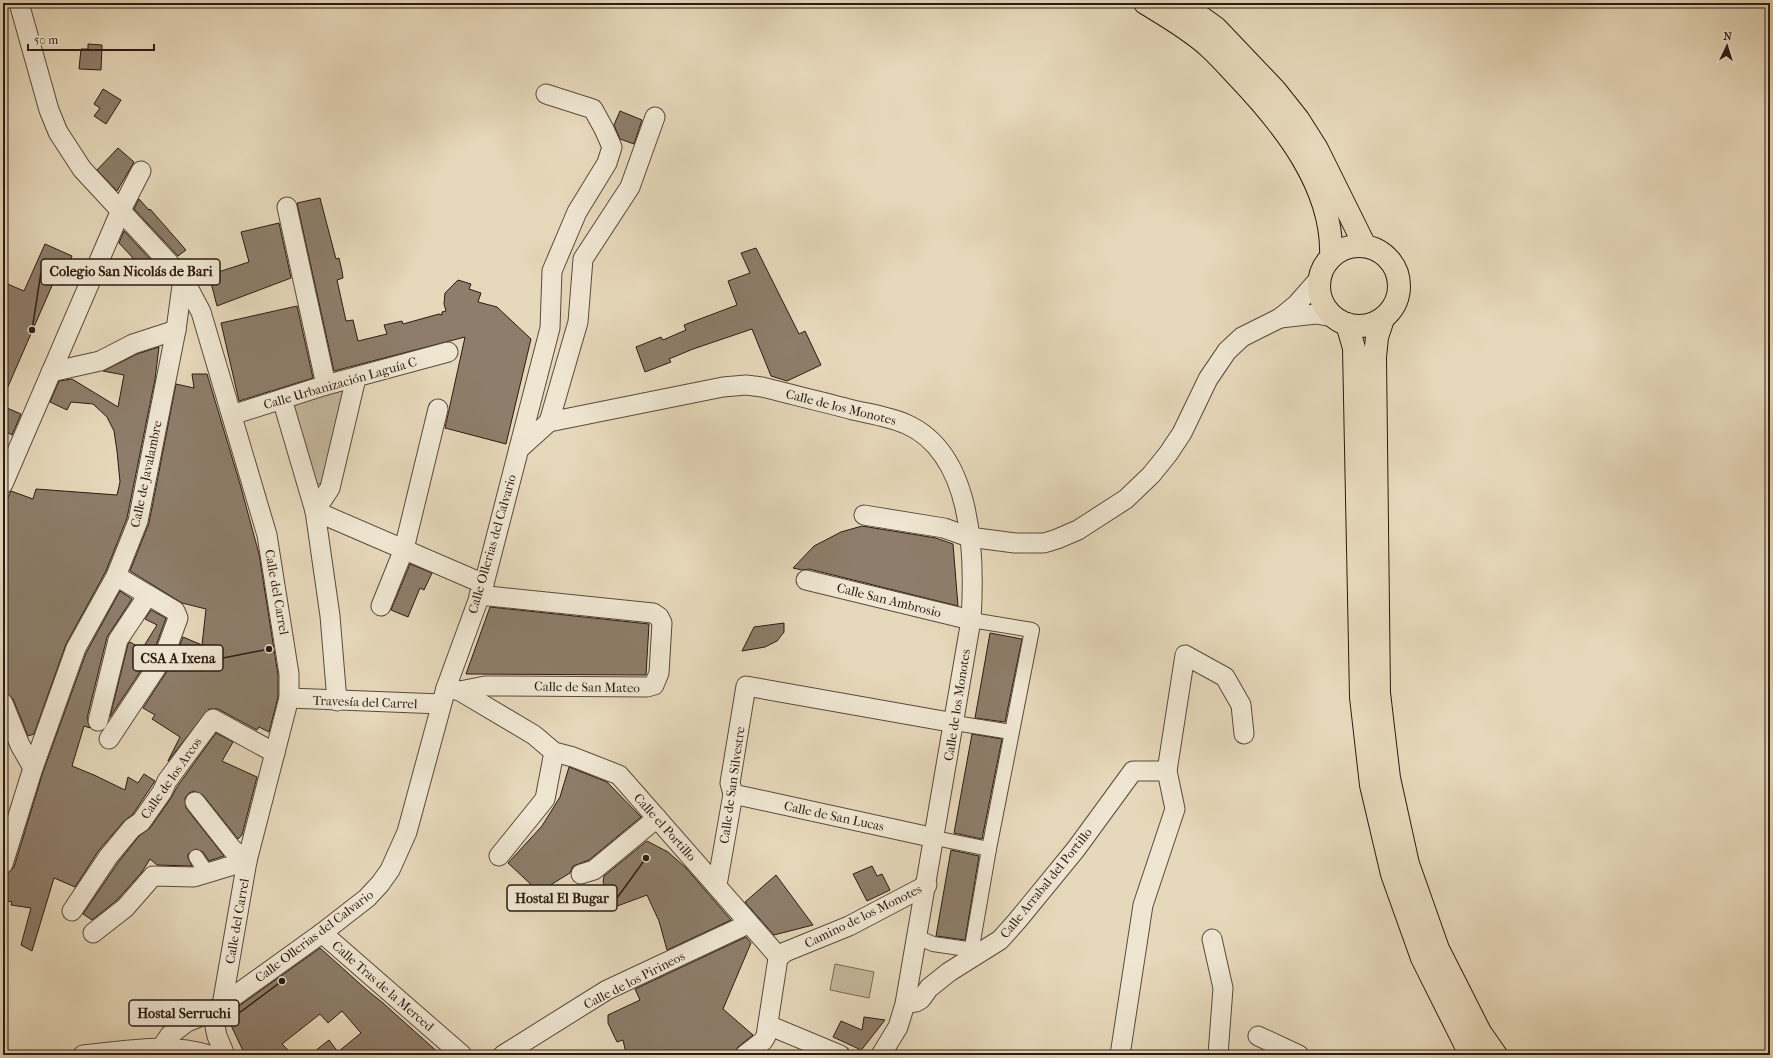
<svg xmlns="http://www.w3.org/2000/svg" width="1773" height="1058" font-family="'IM FELL French Canon',serif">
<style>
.green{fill:#c6b89e;stroke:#796a58}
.building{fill:#8d7d6a;stroke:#2c1b13}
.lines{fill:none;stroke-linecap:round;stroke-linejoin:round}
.pedestrian-casing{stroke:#5a4a3d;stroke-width:16}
.minor-casing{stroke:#5a4a3d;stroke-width:21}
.trunk-casing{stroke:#2c1b13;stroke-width:24}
.pedestrian{stroke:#efe6d2;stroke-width:14}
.minor{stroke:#efe6d2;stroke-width:19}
.trunk{stroke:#e6d8ba;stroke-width:22}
.labels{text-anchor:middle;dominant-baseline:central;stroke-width:3;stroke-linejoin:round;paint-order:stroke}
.street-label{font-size:13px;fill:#2c1b13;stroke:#efe6d2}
.leader{fill:none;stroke:#2c1b13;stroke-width:1.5}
.callout-dot{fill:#2c1b13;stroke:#efe6d2;stroke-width:1.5}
.callout{fill:#efe6d2;stroke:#2c1b13;stroke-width:1.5}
.callout-label{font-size:14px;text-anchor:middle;font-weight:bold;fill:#2c1b13}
</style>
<rect width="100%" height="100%" fill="#e6d8ba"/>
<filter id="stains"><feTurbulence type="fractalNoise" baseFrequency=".005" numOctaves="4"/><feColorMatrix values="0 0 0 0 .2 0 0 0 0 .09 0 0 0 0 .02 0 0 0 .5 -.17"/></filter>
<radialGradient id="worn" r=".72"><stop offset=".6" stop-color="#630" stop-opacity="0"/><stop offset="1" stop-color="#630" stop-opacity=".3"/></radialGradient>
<g class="green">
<polygon points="337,388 345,394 323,483 314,485 291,403"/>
<polygon points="835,964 874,972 869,998 830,990"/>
</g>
<g class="building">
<polygon points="88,44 102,45 101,70 79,69 81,49 88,49"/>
<polygon points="103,89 121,100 106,124 94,116 100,108 94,104"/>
<polygon points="620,111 642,120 634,144 620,139 614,125"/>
<polygon points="118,148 134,162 117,191 97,170"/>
<polygon points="320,198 336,259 339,258 342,271 343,278 337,280 346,321 353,320 358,341 387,334 384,325 402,321 403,324 439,314 442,315 442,312 446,311 444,304 445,293 458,280 471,284 469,289 481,293 478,302 497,307 531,339 506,444 445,428 465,337 334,371 297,203"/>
<polygon points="139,199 149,210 150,209 186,250 178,256 134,209"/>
<polygon points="279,223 291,278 217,306 209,275 249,262 241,232"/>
<polygon points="124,231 167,277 158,285 119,243"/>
<polygon points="45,244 72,256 67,268 61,265 3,398 3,282 24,291"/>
<polygon points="756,248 799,334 805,331 821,365 787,381 771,376 752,329 693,349 669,359 671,362 645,372 636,347 661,337 663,340 686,330 684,325 737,305 728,281 750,273 741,253"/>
<polygon points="297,306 313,378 239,401 221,323"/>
<polygon points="159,347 155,379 127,518 106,571 66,644 34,734 28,736 13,699 7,693 3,683 3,507 11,491 33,499 36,489 117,495 120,482 117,451 114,431 107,417 93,404 71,402 67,410 50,402 59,381 72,379 118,407 124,375 103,371 137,354"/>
<polygon points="192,374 207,374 240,484 259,554 278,675 278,697 269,732 259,727 257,730 218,709 209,709 168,761 180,737 152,719 155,715 143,708 173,662 183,637 202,645 206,609 182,603 130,571 149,523 176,384 194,388"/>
<polygon points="7,408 21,414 12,435 3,430 3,417"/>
<polygon points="862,526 936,538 953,544 958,606 809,569 802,570 793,568 814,546 841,532"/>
<polygon points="410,564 432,573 424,590 420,588 408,617 391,610"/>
<polygon points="120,591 132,599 107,637 87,718 90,728 84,726 72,766 94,775 125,790 128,777 138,783 144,774 155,781 133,814 124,821 99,850 75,887 54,878 32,951 21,945 31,908 11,905 12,902 3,900 3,886 7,874 14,867 43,772 86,653"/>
<polygon points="490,607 649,624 646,675 466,674"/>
<polygon points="151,610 166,618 154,651 110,717 128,644 130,642 142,649 157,625 145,619"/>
<polygon points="784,623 784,632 777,641 765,647 742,651 754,627"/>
<polygon points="990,633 1022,639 1005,722 975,718"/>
<polygon points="216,733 233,742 222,761 257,777 242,835 238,839 203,795 194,791 189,793 185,798 186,808 224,856 209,861 203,852 196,849 188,854 188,858 192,866 157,865 150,859 142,872 117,900 92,920 83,914 117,864 139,836 150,828 171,798 177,787"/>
<polygon points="972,734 1002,739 982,839 954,833"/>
<polygon points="569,767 607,782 641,817 589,860 573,866 570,873 539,892 508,863 542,826 560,797"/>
<polygon points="647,841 668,852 686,868 731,920 667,950 659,921 647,895 612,908 603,882 604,876"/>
<polygon points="951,850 979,856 965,940 936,936"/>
<polygon points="872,866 877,876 882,874 890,890 867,901 853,874"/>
<polygon points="776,875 813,925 774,935 745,902"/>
<polygon points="746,937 751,943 723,1009 753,1035 738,1047 734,1055 628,1055 625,1049 623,1040 617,1042 608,1023 608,1015 640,1000 635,989"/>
<polygon points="320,948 368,991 383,1003 441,1055 310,1055 329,1040 338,1052 361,1033 342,1011 328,1023 320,1014 282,1044 293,1055 245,1055 229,1021 232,1011"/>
<polygon points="864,1017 885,1020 859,1053 859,1049 833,1037 841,1021 862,1030"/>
</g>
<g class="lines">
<defs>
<g id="pedestrian">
<polyline points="955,723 1011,732"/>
<polyline points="935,838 989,849"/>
<polyline points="196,857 207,873"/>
<polyline points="917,937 933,944 967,949 972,947 989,849 1032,630 971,620"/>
</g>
<g id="minor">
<polyline points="19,3 49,110 58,132 82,169 183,278 201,312 267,535 289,674 289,698 247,861 222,1005"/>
<polyline points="287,207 326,385"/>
<polyline points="1280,318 1316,314 1333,317"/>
<polyline points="51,372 100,361 133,344 176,330"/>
<polyline points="282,399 315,511 330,616 337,701"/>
<polyline points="232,415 326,385 448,352"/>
<polyline points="549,422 578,322 583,259 630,187 655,117"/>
<path d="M519,449L549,422L723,387L746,385L762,387C793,395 823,402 853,410C871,414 890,417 906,424C974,454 975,558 971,620L905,1004L898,1027L881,1055"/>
<polyline points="3,484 121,210 141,171"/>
<polyline points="315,511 484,584"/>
<polyline points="315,511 330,488 356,378"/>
<polyline points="864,515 944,528 969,537 1015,543 1044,543 1057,539 1078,530 1126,499 1151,475 1168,454 1182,433 1208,379 1227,351 1242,337 1280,318 1297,304 1319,279"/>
<polyline points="806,580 971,620"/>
<polyline points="381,606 404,549 438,409"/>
<polyline points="446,688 460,691 534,735 554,752 573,757 619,775 777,955 778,958 766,1036 763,1041 745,1055"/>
<polyline points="460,691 485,686 508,686 647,687 654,685 659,673 662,623 659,617 653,613 479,595"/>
<polyline points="289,698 441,704"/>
<polyline points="3,703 20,745 33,768"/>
<polyline points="98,721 118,640 148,595"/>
<polyline points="109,739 164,656 178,618 175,611 116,576"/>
<polyline points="733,794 935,838"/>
<polyline points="195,802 232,849 247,861"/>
<polyline points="499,856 545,799 554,752"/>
<polyline points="3,864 33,768 76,648 116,576 138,521 176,330 183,278"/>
<polyline points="581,874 594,870 657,818"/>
<polyline points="717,885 733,794 730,783 746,686 955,723"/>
<polyline points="72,911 108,857 132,828 141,822 162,792 167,781 213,719 275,753"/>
<polyline points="93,933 125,908 153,876 194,877 247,861"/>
<polyline points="322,933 462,1055"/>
<polyline points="1212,939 1223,988 1218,1055"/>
<polyline points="778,958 785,952 849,926 927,885"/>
<polyline points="905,1004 916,1002 921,999 929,988 949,972 1000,940 1017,921 1076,849 1133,771 1167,771"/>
<polyline points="212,1012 217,1036 225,1055"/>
<polyline points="768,1025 840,1055"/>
<polyline points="1258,1036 1299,1055"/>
<polyline points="161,1048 170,1035 187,1022 212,1012 322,933 367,898 380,884 390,870 407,832 446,688 484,584 550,328 552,271 577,212 607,163 612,147 604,129 593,109 546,94"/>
<path d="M83,1055C125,1051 168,1042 209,1055"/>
<polyline points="503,1055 607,990 748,924"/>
<polyline points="1120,1055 1143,905 1175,809 1167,771 1185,655 1225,677 1241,705 1244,734"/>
</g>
<g id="trunk">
<path d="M1145,3C1166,16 1189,29 1208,46C1218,55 1228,66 1237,76C1283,124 1334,187 1331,257"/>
<polyline points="1181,3 1216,28 1275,90 1298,119 1317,149 1365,246"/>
<circle cx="1359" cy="286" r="40"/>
<polyline points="1383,319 1377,337 1375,357 1379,693 1389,778 1408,864 1438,949 1480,1032 1496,1055"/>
<polyline points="1347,324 1354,348 1361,697 1371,785 1392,874 1422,958 1465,1044 1472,1055"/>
</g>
</defs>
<use href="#pedestrian" class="pedestrian-casing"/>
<use href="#minor" class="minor-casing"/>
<use href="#trunk" class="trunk-casing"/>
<use href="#pedestrian" class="pedestrian"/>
<use href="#minor" class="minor"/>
<use href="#trunk" class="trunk"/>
</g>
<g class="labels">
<g class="street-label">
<text transform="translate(340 383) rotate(-16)">Calle Urbanización Laguía C</text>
<text transform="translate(841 407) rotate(14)">Calle de los Monotes</text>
<text transform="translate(146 474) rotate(-78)">Calle de Javalambre</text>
<text transform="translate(492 544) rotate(-74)">Calle Ollerias del Calvario</text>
<text transform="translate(277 592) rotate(80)">Calle del Carrel</text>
<text transform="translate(889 600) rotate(14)">Calle San Ambrosio</text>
<text transform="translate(587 687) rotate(1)">Calle de San Mateo</text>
<text transform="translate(365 702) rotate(2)">Travesía del Carrel</text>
<text transform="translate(957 705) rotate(-81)">Calle de los Monotes</text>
<text transform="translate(171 778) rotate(-55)">Calle de los Arcos</text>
<text transform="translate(732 785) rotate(-82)">Calle de San Silvestre</text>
<text transform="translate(834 816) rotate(12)">Calle de San Lucas</text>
<text transform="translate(665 827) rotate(48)">Calle el Portillo</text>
<text transform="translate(1046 883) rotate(-51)">Calle Arrabal del Portillo</text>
<text transform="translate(863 916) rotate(-26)">Camino de los Monotes</text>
<text transform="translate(237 921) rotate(-80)">Calle del Carrel</text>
<text transform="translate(314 936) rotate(-37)">Calle Ollerias del Calvario</text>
<text transform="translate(634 980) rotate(-27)">Calle de los Pirineos</text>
<text transform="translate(383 986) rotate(41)">Calle Tras de la Merced</text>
</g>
</g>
<path class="leader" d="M32 330L41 272M269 649L223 658M646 858L617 898M282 981L239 1013"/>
<g class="callout-dot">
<circle cx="32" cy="330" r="4"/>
<circle cx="269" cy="649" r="4"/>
<circle cx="646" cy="858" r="4"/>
<circle cx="282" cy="981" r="4"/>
</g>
<g class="callout">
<rect x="41" y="259" width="179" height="26" rx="4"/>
<rect x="133" y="645" width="90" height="26" rx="4"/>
<rect x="507" y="885" width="110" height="26" rx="4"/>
<rect x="129" y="1000" width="110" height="26" rx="4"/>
</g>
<g class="callout-label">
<text x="131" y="276">Colegio San Nicolás de Bari</text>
<text x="178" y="663">CSA A Ixena</text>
<text x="562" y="903">Hostal El Bugar</text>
<text x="184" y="1018">Hostal Serruchi</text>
</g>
<rect width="1773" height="1058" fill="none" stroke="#e6d8ba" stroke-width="16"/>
<rect x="4" y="4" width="1765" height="1050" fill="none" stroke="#2c1b13" stroke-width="2"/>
<rect x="8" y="8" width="1757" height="1042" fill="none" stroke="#2c1b13"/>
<g transform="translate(1727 46) rotate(4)" stroke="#efe6d2" stroke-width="3" paint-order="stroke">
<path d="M0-3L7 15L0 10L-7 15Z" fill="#2c1b13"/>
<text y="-6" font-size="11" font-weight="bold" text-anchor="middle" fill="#2c1b13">N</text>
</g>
<path d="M28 44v6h126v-6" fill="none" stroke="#2c1b13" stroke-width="2"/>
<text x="34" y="44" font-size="12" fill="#2c1b13" stroke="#efe6d2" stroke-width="3" paint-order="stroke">50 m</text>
<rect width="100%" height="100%" filter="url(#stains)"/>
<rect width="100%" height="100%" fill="url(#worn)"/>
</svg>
